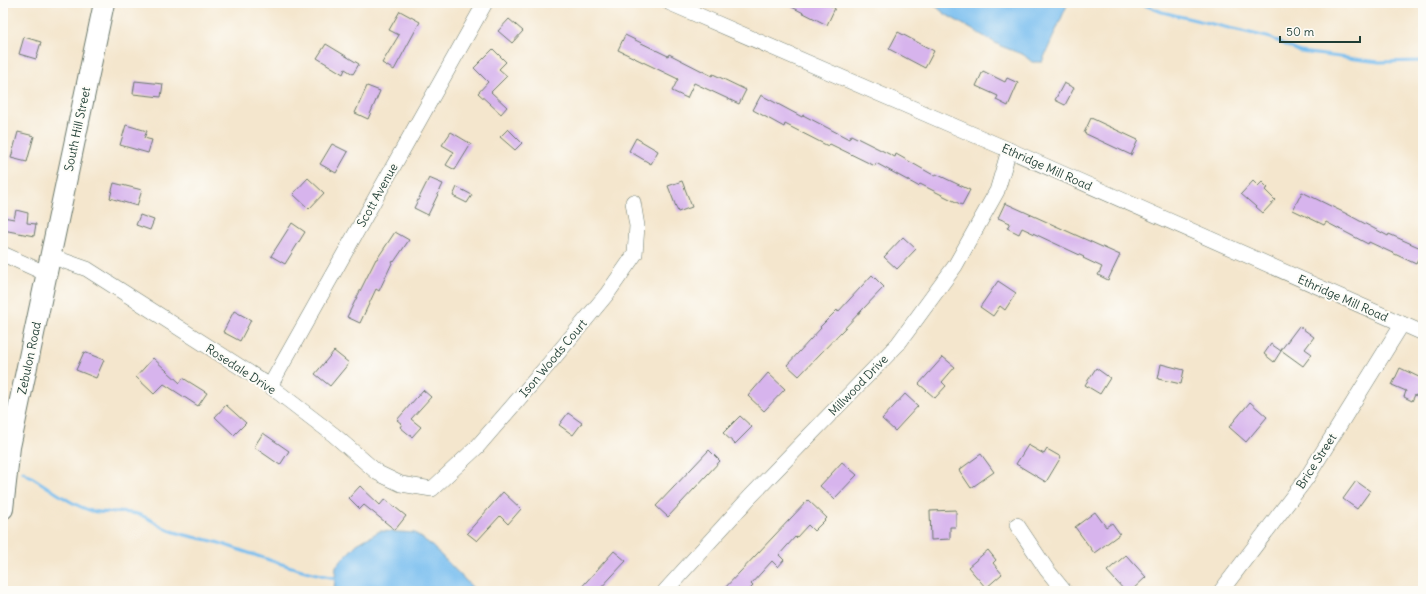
<svg xmlns="http://www.w3.org/2000/svg" width="1426" height="594" font-family="Delius,sans-serif">
<style>
.water{fill:#78beef;stroke:#4c7e92}
.lines{fill:none;stroke-linecap:round;stroke-linejoin:round}
.stream{stroke:#78beef;stroke-width:3}
.building{fill:#d7b4ed}
.minor-casing{stroke:#6a786a;stroke-width:16}
.major-casing{stroke:#6a786a;stroke-width:22}
.minor{stroke:#fff;stroke-width:15}
.major{stroke:#fff;stroke-width:20}
.labels{text-anchor:middle;dominant-baseline:central;stroke-width:4;stroke-linejoin:round;paint-order:stroke}
.street-label{font-size:12px;fill:#1f3d34;stroke:#fdfcf7}
</style>
<rect width="100%" height="100%" fill="#fdfcf7"/>
<filter id="ink" filterUnits="userSpaceOnUse"><feTurbulence type="fractalNoise" baseFrequency=".025" numOctaves="2"/><feDisplacementMap in="SourceGraphic" scale="8" xChannelSelector="R" yChannelSelector="G"/><feConvolveMatrix kernelMatrix="1 2 1 2 8 2 1 2 1" color-interpolation-filters="sRGB"/></filter>
<filter id="wash" filterUnits="userSpaceOnUse"><feTurbulence type="fractalNoise" baseFrequency=".012" numOctaves="4" result="noise"/><feDisplacementMap in="SourceGraphic" scale="16" xChannelSelector="R" yChannelSelector="G"/><feGaussianBlur stdDeviation="0.9" result="paint"/><feColorMatrix in="noise" values="0 0 0 0 0 0 0 0 0 0 0 0 0 0 0 0 0 1.4 0 .05"/><feComposite in="paint" operator="in"/></filter>
<g filter="url(#wash)">
<rect width="100%" height="100%" fill="#f4e6cd"/>
<g class="water">
<polygon points="932,3 1068,3 1042,62 1032,62 1024,55 1001,46 945,14"/>
<polygon points="380,531 415,533 430,544 476,591 334,591 336,566 357,544"/>
</g>
<g class="lines">
<g class="stream">
<polyline points="1140,3 1162,12 1271,38 1300,52 1379,62 1423,61"/>
<path d="M23,472C45,484 68,504 92,511C108,515 124,509 140,515C150,518 159,526 169,530C184,536 201,538 216,542C256,555 294,570 335,578"/>
</g>
</g>
<g id="blocks">
<g class="building">
<polygon points="784,3 825,3 835,8 827,25"/>
<polygon points="400,11 420,22 394,70 382,63 399,35 389,30"/>
<polygon points="509,19 523,31 512,43 498,31"/>
<polygon points="898,32 934,51 925,68 889,49"/>
<polygon points="625,35 668,56 669,54 712,76 713,74 746,90 739,104 694,83 687,98 672,91 678,79 618,50"/>
<polygon points="24,37 41,42 36,59 19,54"/>
<polygon points="326,44 359,64 353,74 345,69 343,74 317,58"/>
<polygon points="493,49 506,62 499,69 507,76 491,92 507,107 501,114 478,93 488,82 474,68"/>
<polygon points="983,71 1005,82 1007,78 1018,83 1008,106 996,100 998,96 976,86"/>
<polygon points="135,81 163,84 161,97 133,94"/>
<polygon points="1064,83 1074,88 1065,105 1055,100"/>
<polygon points="367,86 380,91 368,119 355,113"/>
<polygon points="761,95 802,117 803,115 849,139 851,135 895,157 896,154 935,176 936,174 970,190 962,205 920,184 918,186 876,163 875,166 830,144 828,146 785,124 784,127 753,110"/>
<polygon points="1091,118 1138,140 1131,155 1084,133"/>
<polygon points="126,125 147,131 144,138 152,140 148,153 120,145"/>
<polygon points="508,129 522,143 515,150 500,137"/>
<polygon points="18,132 34,136 27,162 11,158"/>
<polygon points="451,132 471,144 455,170 446,165 454,152 442,145"/>
<polygon points="636,138 658,151 651,164 629,151"/>
<polygon points="332,144 348,152 336,173 320,164"/>
<polygon points="308,178 324,193 309,209 293,194"/>
<polygon points="429,178 443,184 428,215 414,208"/>
<polygon points="682,181 692,207 678,212 668,186"/>
<polygon points="1253,181 1258,186 1262,182 1268,188 1265,190 1275,200 1263,213 1241,194"/>
<polygon points="114,183 142,190 137,206 110,198"/>
<polygon points="457,187 472,195 467,203 453,196"/>
<polygon points="1302,192 1345,213 1388,236 1389,234 1423,249 1416,264 1369,242 1368,244 1326,222 1324,225 1293,210"/>
<polygon points="1005,203 1120,255 1108,280 1098,275 1102,267 1083,258 1084,257 1022,228 1019,234 1007,228 1010,223 998,218"/>
<polygon points="16,210 28,213 27,223 36,224 34,236 3,230 3,217 14,219"/>
<polygon points="140,215 154,220 150,230 136,225"/>
<polygon points="292,223 305,232 285,264 271,256"/>
<polygon points="395,232 409,240 394,262 393,261 379,291 376,289 360,323 347,317 376,259 377,259"/>
<polygon points="903,237 916,249 897,269 884,257"/>
<polygon points="872,275 884,287 799,376 787,365 821,328 820,327 837,310 838,312"/>
<polygon points="998,281 1016,293 1005,310 1000,306 993,316 980,307"/>
<polygon points="234,311 251,320 240,341 223,332"/>
<polygon points="1299,326 1314,337 1305,349 1312,354 1303,366 1281,350"/>
<polygon points="1271,344 1281,351 1274,362 1264,354"/>
<polygon points="334,351 349,363 330,386 315,374"/>
<polygon points="84,352 104,360 96,378 76,370"/>
<polygon points="943,357 955,367 942,382 946,386 935,398 919,384"/>
<polygon points="153,358 180,383 183,378 207,393 198,406 164,384 154,394 136,377"/>
<polygon points="1161,364 1184,370 1181,384 1158,379"/>
<polygon points="1096,368 1110,378 1100,394 1085,385"/>
<polygon points="1400,368 1423,379 1423,399 1415,395 1412,401 1404,397 1406,391 1392,385"/>
<polygon points="768,373 785,389 764,411 748,396"/>
<polygon points="423,390 431,397 411,419 421,427 412,437 400,427 402,424 397,420"/>
<polygon points="905,394 918,406 895,431 882,419"/>
<polygon points="1250,402 1267,417 1246,442 1229,427"/>
<polygon points="226,405 246,423 234,435 215,417"/>
<polygon points="568,413 582,423 573,435 559,425"/>
<polygon points="740,416 752,427 735,444 723,433"/>
<polygon points="263,433 289,451 280,465 254,447"/>
<polygon points="1028,445 1044,454 1047,449 1061,457 1046,482 1016,464"/>
<polygon points="709,450 720,461 668,517 656,506"/>
<polygon points="981,454 994,472 971,488 959,470"/>
<polygon points="842,462 857,475 834,499 820,486"/>
<polygon points="1356,481 1370,491 1357,509 1343,499"/>
<polygon points="360,486 380,505 385,499 406,516 395,530 364,505 360,509 349,498"/>
<polygon points="503,492 521,509 508,524 500,516 477,541 467,533"/>
<polygon points="808,500 827,518 814,531 808,525 796,538 795,537 779,555 784,560 778,567 772,561 751,584 753,586 748,591 722,591"/>
<polygon points="956,510 956,527 950,527 950,539 931,540 930,511"/>
<polygon points="1095,512 1106,527 1112,523 1120,534 1094,553 1075,527"/>
<polygon points="988,550 996,560 993,563 1002,574 986,588 968,567"/>
<polygon points="614,551 626,561 598,591 578,591"/>
<polygon points="1126,555 1146,577 1131,591 1125,591 1107,571"/>
</g>
</g>
</g>
<g filter="url(#ink)">
<use href="#blocks" fill-opacity="0" stroke="#6a786a" stroke-width="1"/>
<g class="lines">
<defs>
<g id="minor">
<polyline points="670,3 1009,150 1423,333"/>
<polyline points="3,254 47,274"/>
<polyline points="50,256 87,269 270,386 334,435 378,473 401,484 432,489 477,447 548,365 607,294 635,254 637,226 633,202"/>
<polyline points="270,386 485,3"/>
<polyline points="1017,525 1047,570 1064,591"/>
<polyline points="665,591 750,497 898,344 955,266 997,191 1009,150"/>
<polyline points="1221,591 1306,479 1402,324"/>
</g>
<polyline id="major" points="3,509 10,447 104,3"/>
</defs>
<use href="#minor" class="minor-casing"/>
<use href="#major" class="major-casing"/>
<use href="#minor" class="minor"/>
<use href="#major" class="major"/>
</g>
</g>
<g class="labels">
<g class="street-label">
<text transform="translate(77 129) rotate(-78)">South Hill Street</text>
<text transform="translate(1047 167) rotate(24)">Ethridge Mill Road</text>
<text transform="translate(377 195) rotate(-61)">Scott Avenue</text>
<text transform="translate(1343 298) rotate(24)">Ethridge Mill Road</text>
<text transform="translate(29 358) rotate(-78)">Zebulon Road</text>
<text transform="translate(553 358) rotate(-50)">Ison Woods Court</text>
<text transform="translate(241 369) rotate(33)">Rosedale Drive</text>
<text transform="translate(858 385) rotate(-46)">Millwood Drive</text>
<text transform="translate(1316 461) rotate(-57)">Brice Street</text>
</g>
</g>
<rect width="1426" height="594" fill="none" stroke="#fdfcf7" stroke-width="16"/>
<path d="M1280 36v6h80v-6" fill="none" stroke="#1f3d34" stroke-width="2"/>
<text x="1286" y="36" font-size="12" fill="#1f3d34" stroke="#fdfcf7" stroke-width="3" paint-order="stroke">50 m</text>
</svg>
